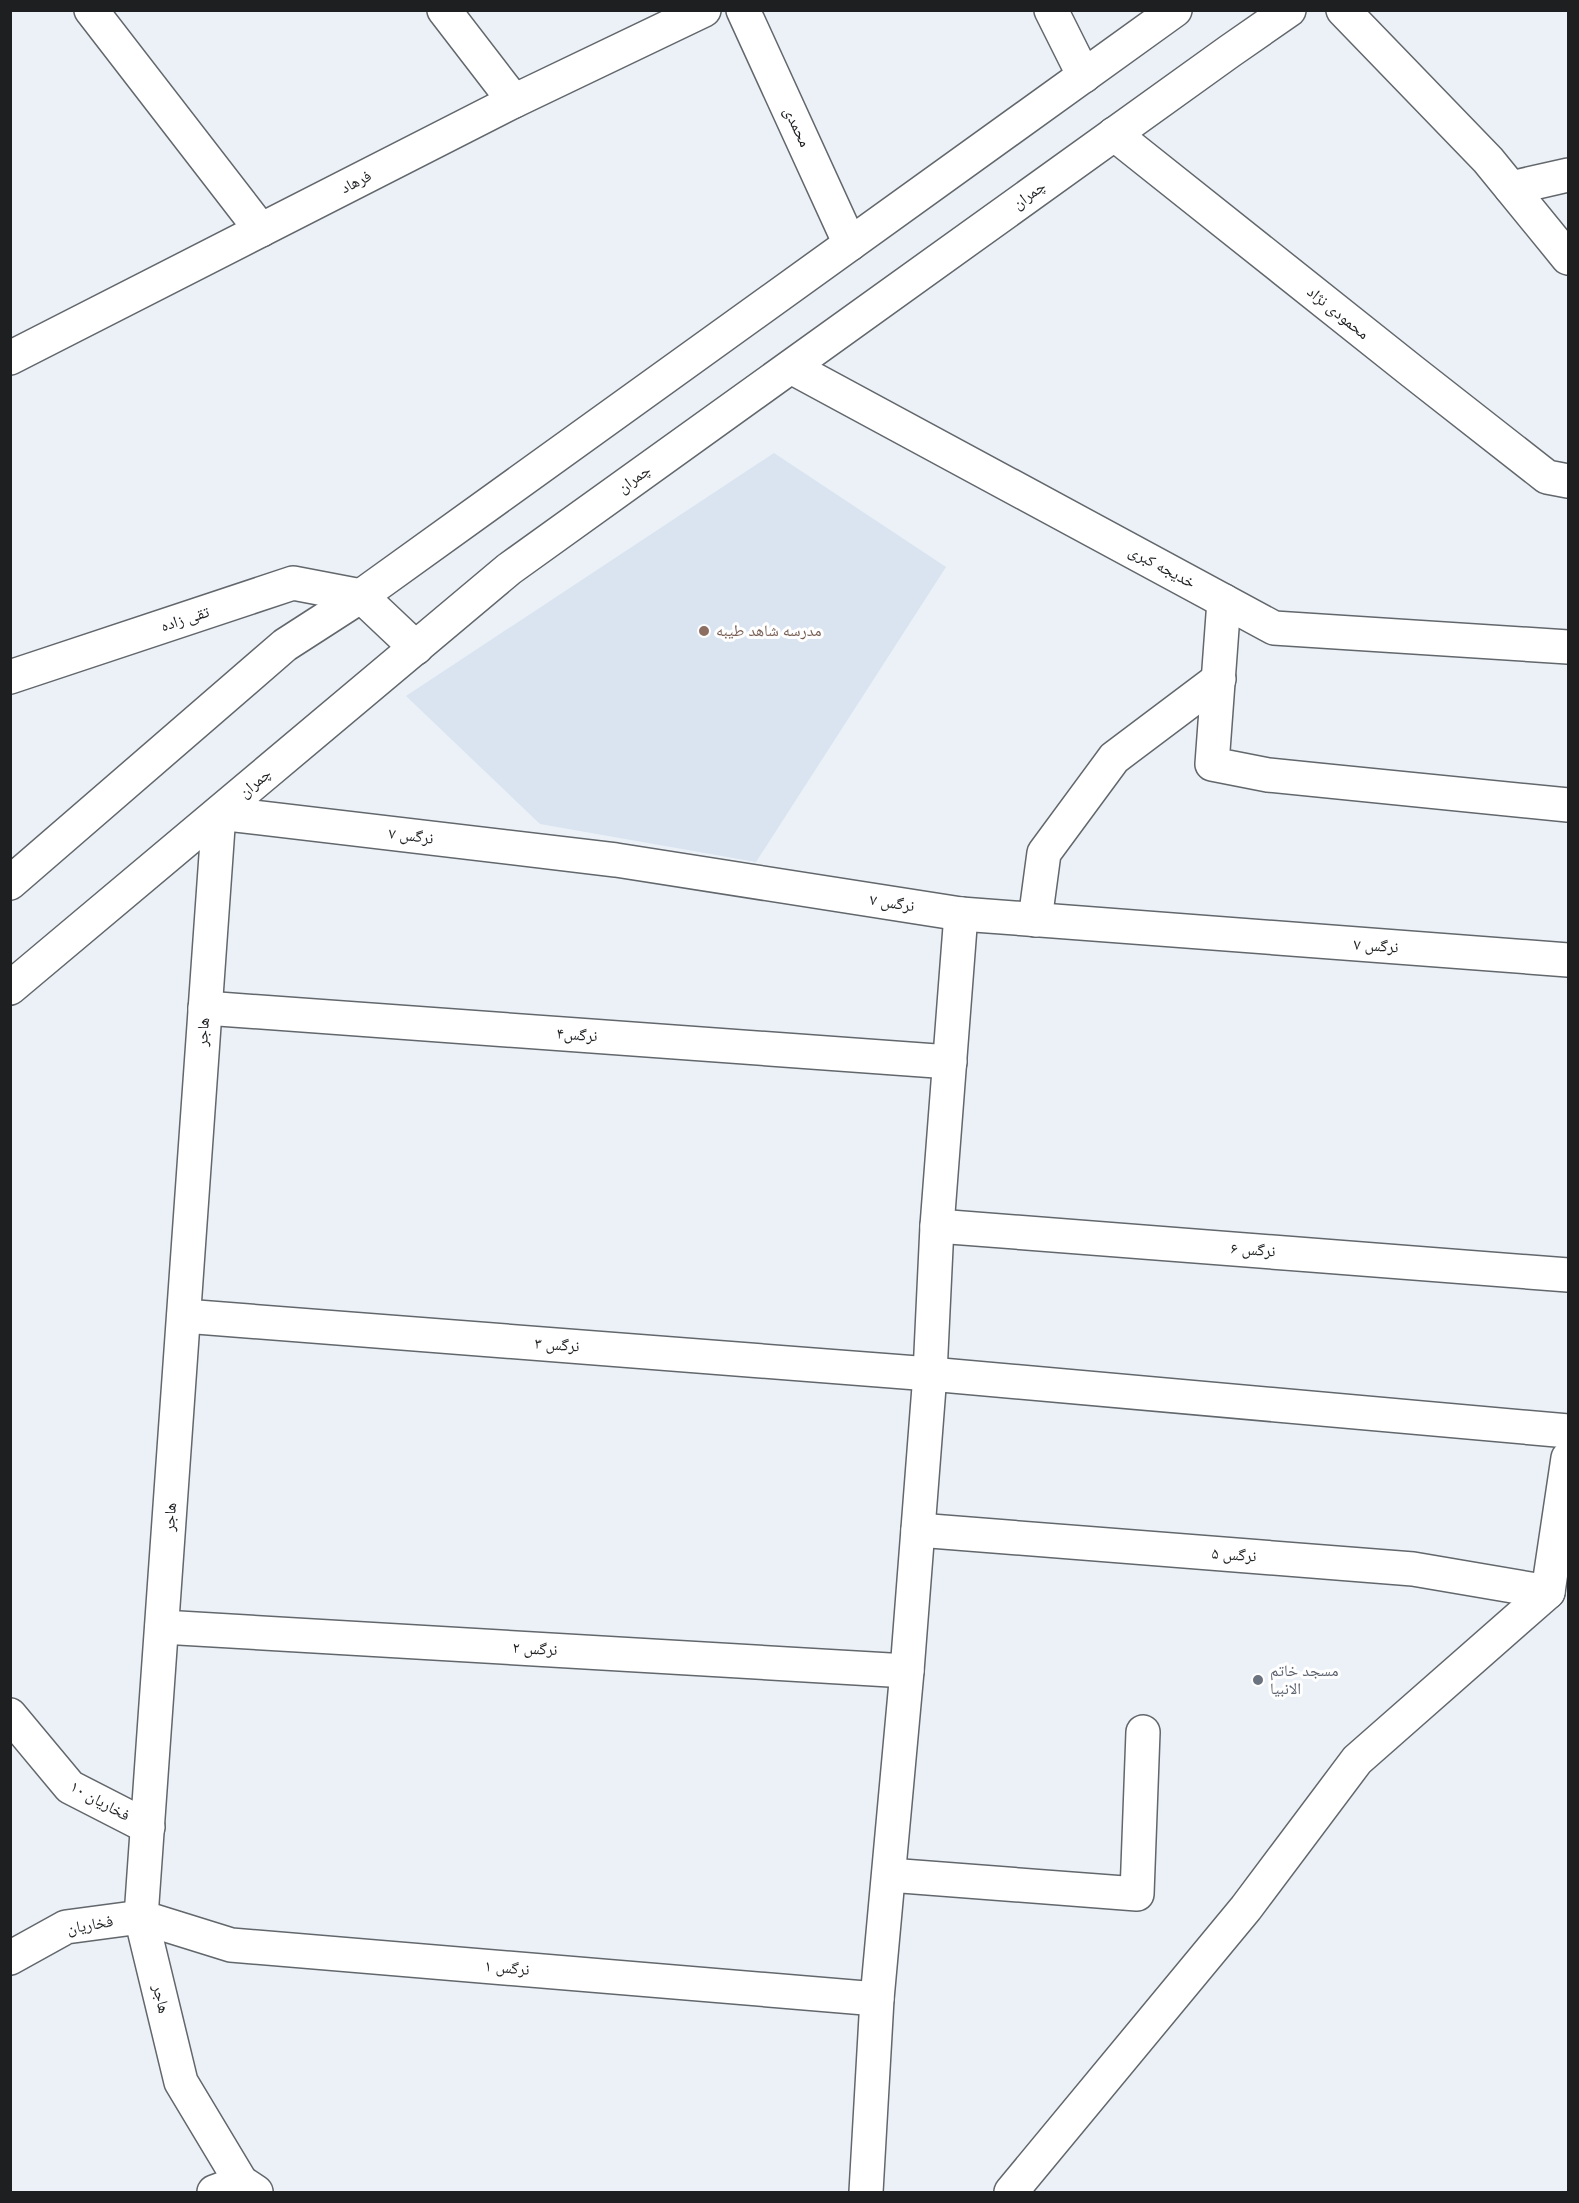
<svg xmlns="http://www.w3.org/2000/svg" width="1579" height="2203" font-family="'Varela Round','Noto Naskh Arabic',sans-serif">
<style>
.built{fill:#d9e4f0}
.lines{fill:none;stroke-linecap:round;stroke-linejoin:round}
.minor-casing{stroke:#62676c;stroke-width:36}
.minor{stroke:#fff;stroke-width:33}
.education-dot{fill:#8d6e63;stroke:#fff;stroke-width:2}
.worship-dot{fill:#6b7280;stroke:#fff;stroke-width:2}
.labels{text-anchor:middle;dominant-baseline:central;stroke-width:6;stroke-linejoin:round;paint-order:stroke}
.street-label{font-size:16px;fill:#1d1f21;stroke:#fff}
.education-label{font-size:16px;fill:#785e54;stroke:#fff;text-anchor:start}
.worship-label{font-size:16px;fill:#5b616d;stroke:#fff;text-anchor:start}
</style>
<rect width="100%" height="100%" fill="#ebf1f7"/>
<polygon class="built" points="774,453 946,567 756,862 540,824 406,696"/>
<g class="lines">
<defs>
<g id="minor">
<polyline points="91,10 261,230"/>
<polyline points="444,10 514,101"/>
<polyline points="743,10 850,244"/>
<polyline points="1051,10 1084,76"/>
<polyline points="1343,10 1488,160 1568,258"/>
<polyline points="1114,134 1413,372 1547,477 1568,481"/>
<polyline points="1511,188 1568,175"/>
<polyline points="10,358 514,101 704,10"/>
<polyline points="791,367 1274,628 1568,647"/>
<polyline points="1224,601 1212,764 1268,775 1568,805"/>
<polyline points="10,677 293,583 361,596 416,648"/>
<polyline points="10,883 285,645 361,596 1175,10"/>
<polyline points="1035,920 1044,853 1114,758 1219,679"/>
<polyline points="10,988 509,569 1230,51 1289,10"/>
<polyline points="205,1008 950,1062"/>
<polyline points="937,1226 1568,1275"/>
<polyline points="184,1316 930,1374 1568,1431"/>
<polyline points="918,1530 1413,1569 1548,1592"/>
<polyline points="162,1627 907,1671"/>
<polyline points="10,1715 70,1787 148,1827"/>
<polyline points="889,1875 1137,1894 1143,1732"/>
<polyline points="10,1958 66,1927 141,1917 231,1945 877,1999"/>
<polyline points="214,2192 241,2182"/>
<polyline points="256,2192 241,2182 181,2082 141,1917 219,813 616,860 961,914 1568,960"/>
<polyline points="866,2192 877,1999 907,1671 930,1374 937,1226 961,914"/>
<polyline points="1011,2192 1246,1908 1357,1760 1548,1592 1568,1458"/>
</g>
</defs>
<use href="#minor" class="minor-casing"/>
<use href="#minor" class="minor"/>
</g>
<circle class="education-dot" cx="704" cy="631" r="6"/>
<circle class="worship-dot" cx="1258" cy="1680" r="6"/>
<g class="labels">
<g class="street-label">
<text transform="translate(797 127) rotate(65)">محمدی</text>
<text transform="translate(356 182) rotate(-27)">فرهاد</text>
<text transform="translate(1029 195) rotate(-36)">چمران</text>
<text transform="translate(1338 313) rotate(39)">محمودی نژاد</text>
<text transform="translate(634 479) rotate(-36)">چمران</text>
<text transform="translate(1162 567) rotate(28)">خدیجه کبری</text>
<text transform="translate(185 619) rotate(-18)">تقی زاده</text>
<text transform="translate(255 783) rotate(-40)">چمران</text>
<text transform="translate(411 836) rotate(7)">نرگس ۷</text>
<text transform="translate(892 903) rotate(9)">نرگس ۷</text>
<text transform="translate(1376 946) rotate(4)">نرگس ۷</text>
<text transform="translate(203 1032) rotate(-86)">هاجر</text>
<text transform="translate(577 1035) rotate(4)">نرگس۴</text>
<text transform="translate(1253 1250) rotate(4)">نرگس ۶</text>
<text transform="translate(557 1345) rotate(4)">نرگس ۳</text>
<text transform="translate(170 1517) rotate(-86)">هاجر</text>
<text transform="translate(1234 1555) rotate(4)">نرگس ۵</text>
<text transform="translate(535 1649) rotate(3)">نرگس ۲</text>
<text transform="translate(100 1801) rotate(29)">فخاریان ۱۰</text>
<text transform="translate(90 1925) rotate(-10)">فخاریان</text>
<text transform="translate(507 1968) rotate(5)">نرگس ۱</text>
<text transform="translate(161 1999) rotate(77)">هاجر</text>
</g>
<g class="education-label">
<text x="716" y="631">مدرسه شاهد طیبه</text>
</g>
<g class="worship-label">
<text x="1270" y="1671">مسجد خاتم<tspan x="1270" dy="18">الانبیا</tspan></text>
</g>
</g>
<rect width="1579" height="2203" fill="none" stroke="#1d1f21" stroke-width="24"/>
</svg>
